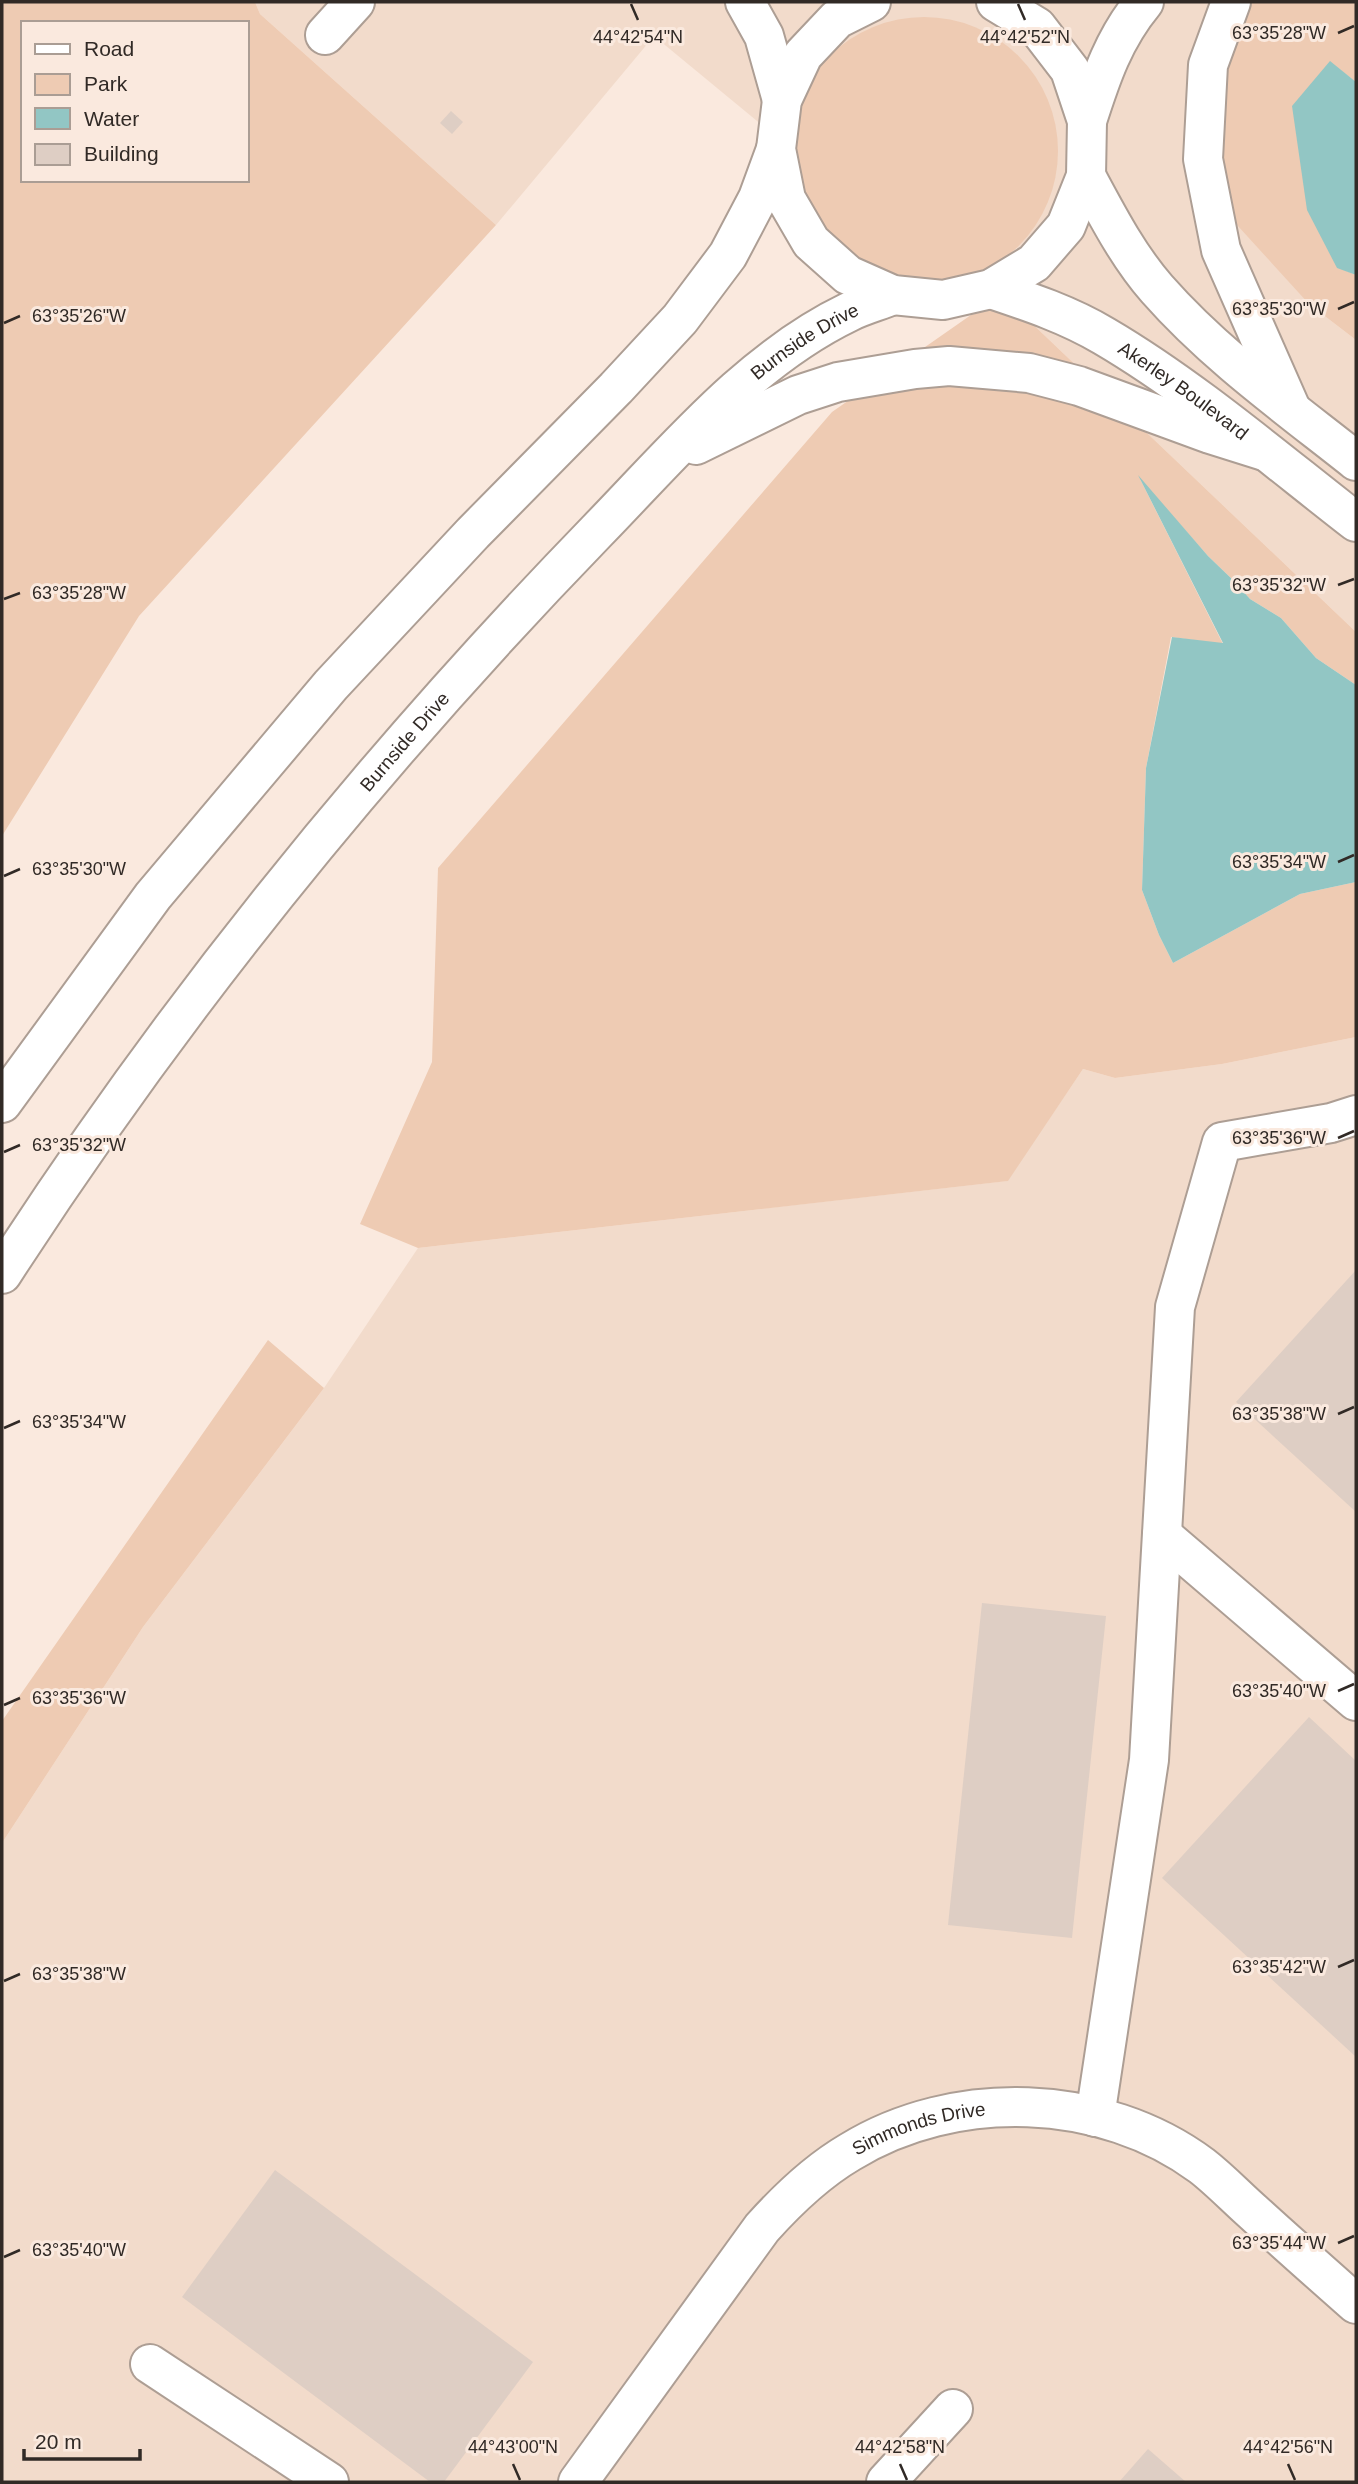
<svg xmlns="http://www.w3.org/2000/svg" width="1358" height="2484" font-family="Helvetica,sans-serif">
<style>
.built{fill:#f2dbcb}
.green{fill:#eecbb3;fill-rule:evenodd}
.water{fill:#92c6c4}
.building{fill:#decec4}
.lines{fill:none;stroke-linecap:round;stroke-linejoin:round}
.minor-casing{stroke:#ad9e94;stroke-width:42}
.major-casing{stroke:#ad9e94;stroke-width:42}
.minor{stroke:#fff;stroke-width:38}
.major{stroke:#fff;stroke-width:38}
.ticks{fill:none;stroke:#312a26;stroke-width:2.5}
.labels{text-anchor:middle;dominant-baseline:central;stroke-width:6;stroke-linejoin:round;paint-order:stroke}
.street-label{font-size:19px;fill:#312a26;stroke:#fae9de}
.ticks-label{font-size:18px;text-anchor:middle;fill:#312a26;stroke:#fae9de;stroke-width:6;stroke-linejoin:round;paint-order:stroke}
</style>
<rect width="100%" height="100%" fill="#fae9de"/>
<g class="built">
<polygon points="255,2 1249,2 1309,304 1356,340 1356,632 1001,294 854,201 654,36 496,225 260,14"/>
<polygon points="1356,1037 1356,2482 2,2482 2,1843 143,1627 324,1388 418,1248 1007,1181 1083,1069 1115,1078 1222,1064"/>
</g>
<g class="green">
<path d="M2,2H255L260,14L496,225L139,616L2,836ZM23,23H247V180H23Z"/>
<polygon points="1249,2 1356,2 1356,82 1330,62 1337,267 1356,275 1356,340 1309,304 1197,181 1200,65"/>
<circle cx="924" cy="151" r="134"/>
<polygon points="1001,294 1356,632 1356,685 1316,658 1281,618 1250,599 1234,581 1208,556 1140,479 1223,644 1171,637 1146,768 1142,890 1159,935 1173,963 1300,894 1356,882 1356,1037 1222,1064 1115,1078 1083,1069 1008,1181 418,1248 360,1224 432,1062 438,868 832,412"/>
<polygon points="268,1340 324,1388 143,1627 2,1843 2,1721"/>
</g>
<g class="water">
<polygon points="1330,61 1356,82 1356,275 1337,268 1307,210 1292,106"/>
<polygon points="1138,475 1208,556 1234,581 1250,599 1281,618 1316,658 1356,685 1356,882 1300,894 1173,963 1159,935 1142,890 1146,768 1172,637 1223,643"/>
</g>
<g class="building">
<polygon points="451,111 463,122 452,134 440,123"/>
<polygon points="1356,1270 1356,1512 1236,1402"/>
<polygon points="982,1603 1106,1616 1072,1938 948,1925"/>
<polygon points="1309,1717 1356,1761 1356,2057 1162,1878"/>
<polygon points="275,2170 533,2362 444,2482 430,2482 182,2297"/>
<polygon points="1148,2449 1186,2482 1119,2482"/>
</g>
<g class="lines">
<defs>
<g id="minor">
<polyline points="325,35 355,2"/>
<polyline points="1162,1535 1356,1701"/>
<polyline points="1095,2117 1149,1760 1175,1307 1222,1142 1331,1123 1356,1115"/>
<polyline points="150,2364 329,2482"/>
<path id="s1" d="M578,2482L762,2228C788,2199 816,2172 850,2152C954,2088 1103,2092 1202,2166C1220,2180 1236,2197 1253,2212C1287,2243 1322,2274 1356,2304"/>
<polyline points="886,2482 953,2409"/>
</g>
<g id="major">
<polyline points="745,2 764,36 782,100"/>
<polyline points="871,2 837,19 803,55 782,100 776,149 786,199 811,242 848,275 893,295 943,300 991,289 1034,263 1066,226 1086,176 1087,121 1070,70 1037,27 996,2"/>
<polyline points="1231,2 1208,65 1203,159 1221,250 1291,409"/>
<path d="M1087,121C1101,77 1114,38 1144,2"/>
<path d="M1086,176C1107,215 1128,256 1157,289C1215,355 1288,407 1356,461"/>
<path id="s2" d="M991,289C1030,302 1069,315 1104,336C1191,387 1276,460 1356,522"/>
<polyline points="696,445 798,395 838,382 915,369 949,366 1029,373 1079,386 1210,434 1264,451"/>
<polyline points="2,1103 153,896 331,685 473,533 616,388 680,319 728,255 758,198 776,149"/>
<path id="s3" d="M2,1274C173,1009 378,757 597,531C674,452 749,360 849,312C863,305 879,301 893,295"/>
</g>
</defs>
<use href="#minor" class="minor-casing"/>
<use href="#major" class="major-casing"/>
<use href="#minor" class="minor"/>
<use href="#major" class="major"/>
</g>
<path class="ticks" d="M631,4L638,20M1018,4L1025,20M1338,33L1354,26M1338,309L1354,302M4,323L20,316M1338,585L1354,579M4,599L20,593M1338,862L1354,855M4,876L20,869M1338,1138L1354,1131M4,1152L20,1145M1338,1414L1354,1407M4,1428L20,1421M1338,1691L1354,1684M4,1705L20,1698M1338,1967L1354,1960M4,1981L20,1974M1338,2243L1354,2236M4,2257L20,2250M513,2464L520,2480M900,2464L907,2480M1288,2464L1295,2480"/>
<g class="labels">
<g class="street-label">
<text stroke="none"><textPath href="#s3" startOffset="1236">Burnside Drive</textPath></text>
<text stroke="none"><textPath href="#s2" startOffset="219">Akerley Boulevard</textPath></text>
<text stroke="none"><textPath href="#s3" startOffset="668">Burnside Drive</textPath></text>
<text stroke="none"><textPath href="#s1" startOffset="504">Simmonds Drive</textPath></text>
</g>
</g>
<g class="ticks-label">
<text x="1279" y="39">63°35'28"W</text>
<text x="638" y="43">44°42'54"N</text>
<text x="1025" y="43">44°42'52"N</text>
<text x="1279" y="315">63°35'30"W</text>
<text x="79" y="322">63°35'26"W</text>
<text x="1279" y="591">63°35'32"W</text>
<text x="79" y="599">63°35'28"W</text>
<text x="1279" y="868">63°35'34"W</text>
<text x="79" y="875">63°35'30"W</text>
<text x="1279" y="1144">63°35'36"W</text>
<text x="79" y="1151">63°35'32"W</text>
<text x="1279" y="1420">63°35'38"W</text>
<text x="79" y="1428">63°35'34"W</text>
<text x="1279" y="1697">63°35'40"W</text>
<text x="79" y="1704">63°35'36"W</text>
<text x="1279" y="1973">63°35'42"W</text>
<text x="79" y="1980">63°35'38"W</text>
<text x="1279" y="2249">63°35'44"W</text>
<text x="79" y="2256">63°35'40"W</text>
<text x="513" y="2453">44°43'00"N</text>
<text x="900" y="2453">44°42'58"N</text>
<text x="1288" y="2453">44°42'56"N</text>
</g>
<rect width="1358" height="2484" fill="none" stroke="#312a26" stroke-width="7"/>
<rect x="21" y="21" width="228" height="161" fill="#fae9de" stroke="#aa9d94" stroke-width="2"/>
<rect x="35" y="44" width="35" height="10" fill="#ffffff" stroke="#aa9d94" stroke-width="2"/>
<text x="84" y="56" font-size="21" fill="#312a26">Road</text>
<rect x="35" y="74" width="35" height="21" fill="#eecbb3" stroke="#aa9d94" stroke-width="2"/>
<text x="84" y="91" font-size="21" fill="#312a26">Park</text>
<rect x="35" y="108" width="35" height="21" fill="#92c6c4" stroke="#aa9d94" stroke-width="2"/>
<text x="84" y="126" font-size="21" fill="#312a26">Water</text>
<rect x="35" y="144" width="35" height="21" fill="#decec4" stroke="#aa9d94" stroke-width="2"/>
<text x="84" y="161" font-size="21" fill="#312a26">Building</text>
<path d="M24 2449v10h116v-10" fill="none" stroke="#312a26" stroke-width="3.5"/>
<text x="35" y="2449" font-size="21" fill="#312a26" stroke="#fae9de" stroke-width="5" paint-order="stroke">20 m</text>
</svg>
